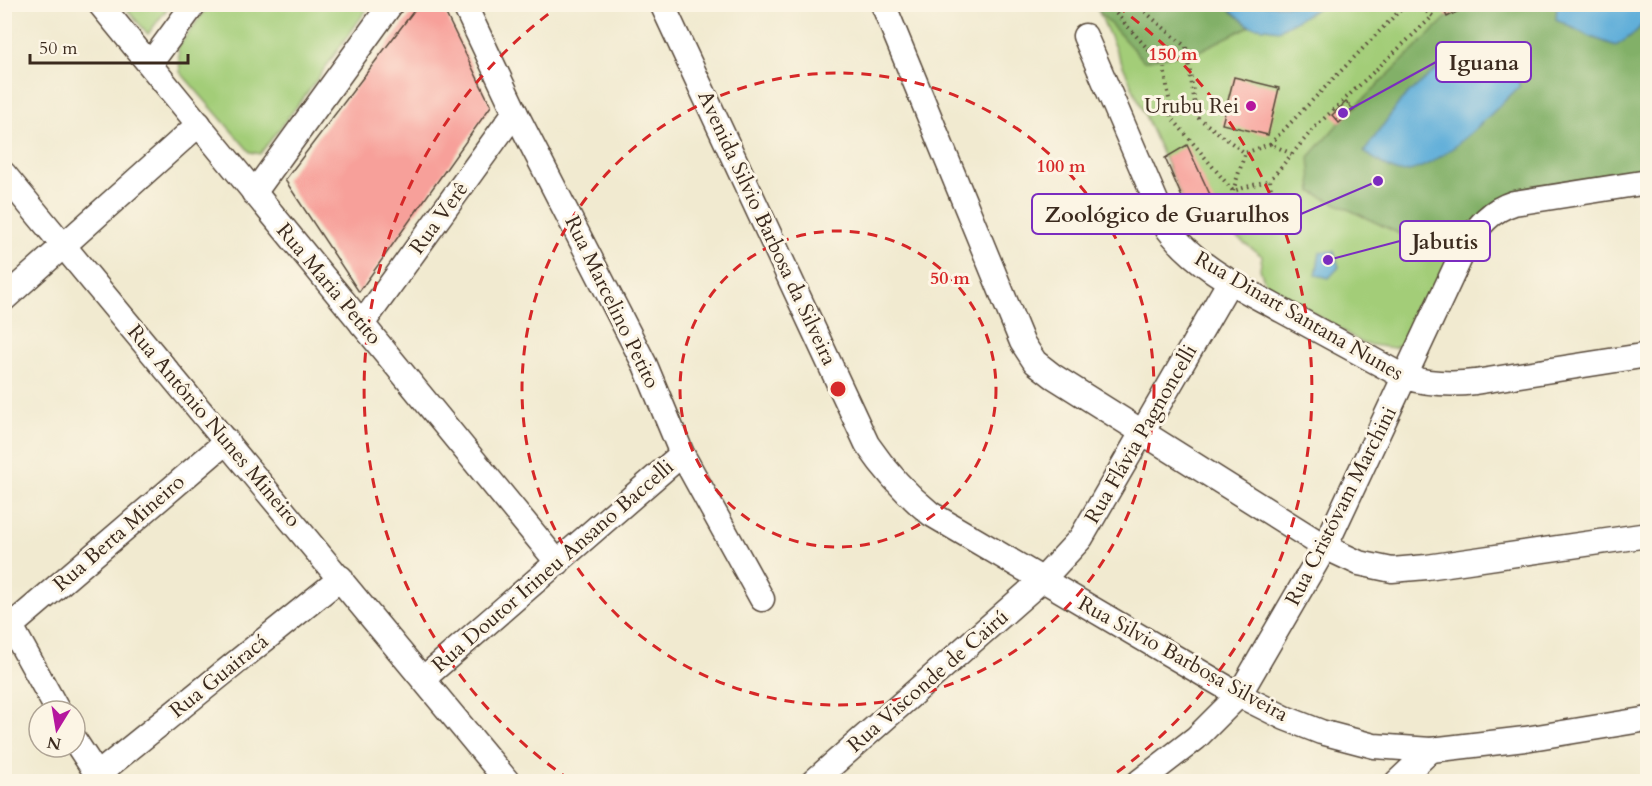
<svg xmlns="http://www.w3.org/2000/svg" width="1652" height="786" font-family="Cardo,serif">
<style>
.green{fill:#a3cd78;stroke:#6f7c4b;stroke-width:1.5}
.forest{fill:#82b068;stroke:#5e6d43;stroke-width:1.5}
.water{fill:#5eaed9;stroke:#4c6c7c;stroke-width:1.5}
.building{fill:#f7a09a}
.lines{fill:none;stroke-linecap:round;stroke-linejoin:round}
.minor-casing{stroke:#564739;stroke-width:27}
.path{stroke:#564739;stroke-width:4;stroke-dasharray:1.5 4.5;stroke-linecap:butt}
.minor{stroke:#fff;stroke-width:24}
.ring{fill:none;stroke:#d62828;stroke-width:3;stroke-dasharray:10 8}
.poi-dot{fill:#b5179e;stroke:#fcf5e5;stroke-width:2}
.labels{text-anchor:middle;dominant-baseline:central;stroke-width:6;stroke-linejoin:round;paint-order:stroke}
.poi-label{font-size:21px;fill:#3b2a1e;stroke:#fcf5e5;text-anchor:end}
.street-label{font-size:21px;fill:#3b2a1e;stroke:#fcf5e5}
.centre{fill:#d62828;stroke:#fcf5e5;stroke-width:3}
.ring-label{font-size:18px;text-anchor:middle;font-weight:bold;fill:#d62828;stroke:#fcf5e5;stroke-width:6;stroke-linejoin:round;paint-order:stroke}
.leader{fill:none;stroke:#7b2cbf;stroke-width:2}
.callout-dot{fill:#7b2cbf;stroke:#fcf5e5;stroke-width:2}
.callout{fill:#fcf5e5;stroke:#7b2cbf;stroke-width:2}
.callout-label{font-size:22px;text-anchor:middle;font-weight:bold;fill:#3b2a1e}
</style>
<rect width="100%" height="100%" fill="#fcf5e5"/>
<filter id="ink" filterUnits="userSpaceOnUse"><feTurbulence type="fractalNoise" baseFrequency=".0167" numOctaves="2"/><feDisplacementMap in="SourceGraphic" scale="12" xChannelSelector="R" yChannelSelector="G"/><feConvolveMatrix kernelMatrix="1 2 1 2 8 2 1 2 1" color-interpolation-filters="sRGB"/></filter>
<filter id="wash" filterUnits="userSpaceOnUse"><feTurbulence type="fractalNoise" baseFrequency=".008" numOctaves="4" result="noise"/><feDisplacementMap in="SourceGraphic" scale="24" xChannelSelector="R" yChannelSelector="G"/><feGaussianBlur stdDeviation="1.35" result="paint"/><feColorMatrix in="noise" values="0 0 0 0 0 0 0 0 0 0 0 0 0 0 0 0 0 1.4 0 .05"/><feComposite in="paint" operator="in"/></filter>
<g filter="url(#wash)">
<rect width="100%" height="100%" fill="#f1ead0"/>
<g class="green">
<polygon points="123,5 170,5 148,34"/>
<polygon points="209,5 209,4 370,5 310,89 260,154 250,152 180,72 178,47"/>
<polygon points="1093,5 1647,5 1647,170 1514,192 1418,336 1394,348 1364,344 1265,283 1260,269 1262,256 1226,230 1196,233 1194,225 1098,10"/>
</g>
<g class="forest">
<polygon points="1093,5 1224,5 1250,26 1199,51 1144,61"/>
<polygon points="1472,5 1647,5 1647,170 1514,192 1452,259 1312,192 1309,157 1339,123 1447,17"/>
</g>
<g class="water">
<polygon points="1224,5 1324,5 1279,30 1250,26"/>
<path d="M1557,5H1647C1648,26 1633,35 1616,46L1588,36L1556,19Z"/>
<path d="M1489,44L1519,52V87C1492,112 1439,172 1400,172C1392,172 1372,157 1364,152L1401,100L1438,68Z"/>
<polygon points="1334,251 1339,267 1329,278 1316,275 1320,252"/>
</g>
<g id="blocks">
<g class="building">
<polygon points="419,4 437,4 442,6 491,106 359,292 285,180"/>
<polygon points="1441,4 1472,4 1447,17"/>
<polygon points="1234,77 1279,88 1268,135 1222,124"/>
<polygon points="1346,102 1354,110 1339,123 1332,115"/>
<polygon points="1187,145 1219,214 1194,225 1165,158"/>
</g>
</g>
</g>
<g filter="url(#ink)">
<use href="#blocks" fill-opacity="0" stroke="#564739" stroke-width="1.5"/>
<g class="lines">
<defs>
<g id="minor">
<polyline points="100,4 558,563"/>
<polyline points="464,4 515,112 645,365 682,454 762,599"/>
<path d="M662,4L867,444C886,472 905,493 931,514L1239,695L1285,718L1321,732L1374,746L1431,750L1525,739L1648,719"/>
<polyline points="883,4 1022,342 1035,362 1053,376 1325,547 1359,563 1392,570 1427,567 1648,535"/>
<path d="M1085,36L1168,229C1197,268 1242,288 1283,311C1324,333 1364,355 1404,377C1429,384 1450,385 1475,382L1648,355"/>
<polyline points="150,64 194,4"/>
<polyline points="4,174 508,782"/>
<polyline points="254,193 391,4"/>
<polyline points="4,299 199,124"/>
<polyline points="362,324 515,112"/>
<polyline points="4,618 11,626 58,711"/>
<polyline points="11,626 227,441"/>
<polyline points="424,678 682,454"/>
<polyline points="75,741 102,782"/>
<polyline points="97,775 341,578"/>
<polyline points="813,782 1043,579 1081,538 1230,281"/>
<path d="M1139,782L1196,738L1239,695L1325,547L1466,245C1479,225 1491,210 1514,203L1648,182"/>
<polyline points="1397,782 1431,750"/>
</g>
</defs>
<use href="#minor" class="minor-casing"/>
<g class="path">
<polyline points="1113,4 1111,8 1164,67 1172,118 1233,191 1270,180"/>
<polyline points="1136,4 1186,47 1197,117 1245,153 1270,144 1292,154"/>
<polyline points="1270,144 1406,4"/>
<polyline points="1233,191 1245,153"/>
<polyline points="1273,212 1270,180 1314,128 1433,16 1415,4"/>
</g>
<use href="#minor" class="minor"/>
</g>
</g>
<g class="ring">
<circle cx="838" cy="389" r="158"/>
<circle cx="838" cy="389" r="316"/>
<path d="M570 780A474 474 0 0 1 559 6M1117 6A474 474 0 0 1 1106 780"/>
</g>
<circle class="poi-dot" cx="1251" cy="106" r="6"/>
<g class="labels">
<g class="poi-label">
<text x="1239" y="106">Urubu Rei</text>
</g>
<g class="street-label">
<text transform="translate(439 218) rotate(-54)">Rua Verê</text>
<text transform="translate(767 228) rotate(65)">Avenida Silvio Barbosa da Silveira</text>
<text transform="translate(329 284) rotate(50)">Rua Maria Petito</text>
<text transform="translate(612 302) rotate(64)">Rua Marcelino Petito</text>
<text transform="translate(1299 316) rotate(30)">Rua Dinart Santana Nunes</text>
<text transform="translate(214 426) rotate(50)">Rua Antônio Nunes Mineiro</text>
<text transform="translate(1141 434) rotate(-60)">Rua Flávia Pagnoncelli</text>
<text transform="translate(1341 506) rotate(-63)">Rua Cristóvam Marchini</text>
<text transform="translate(119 533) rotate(-41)">Rua Berta Mineiro</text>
<text transform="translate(553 566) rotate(-41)">Rua Doutor Irineu Ansano Baccelli</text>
<text transform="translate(1183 659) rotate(29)">Rua Silvio Barbosa Silveira</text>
<text transform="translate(219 676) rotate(-39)">Rua Guairacá</text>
<text transform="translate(928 681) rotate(-41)">Rua Visconde de Cairú</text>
</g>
</g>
<circle cx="838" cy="389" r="9" class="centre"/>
<g class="ring-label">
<text x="1173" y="60">150 m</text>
<text x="1061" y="172">100 m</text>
<text x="950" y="284">50 m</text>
</g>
<path class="leader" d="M1343 113L1436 62M1378 181L1301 214M1328 260L1400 241"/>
<g class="callout-dot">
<circle cx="1343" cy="113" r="6"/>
<circle cx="1378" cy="181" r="6"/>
<circle cx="1328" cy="260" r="6"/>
</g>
<g class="callout">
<rect x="1436" y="42" width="95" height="40" rx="6"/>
<rect x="1032" y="194" width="269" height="40" rx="6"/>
<rect x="1400" y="221" width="90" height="40" rx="6"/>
</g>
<g class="callout-label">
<text x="1484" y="70">Iguana</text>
<text x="1167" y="222">Zoológico de Guarulhos</text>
<text x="1445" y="249">Jabutis</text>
</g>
<rect width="1652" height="786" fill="none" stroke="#fcf5e5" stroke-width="24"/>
<g transform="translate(57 729) rotate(191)"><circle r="28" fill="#fcf5e5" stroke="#afa495" stroke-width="1.5"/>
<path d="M0-4.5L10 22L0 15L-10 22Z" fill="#b5179e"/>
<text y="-9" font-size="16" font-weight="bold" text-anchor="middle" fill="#3b2a1e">N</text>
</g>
<path d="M30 54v9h158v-9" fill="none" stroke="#3b2a1e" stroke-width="3"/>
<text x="39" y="54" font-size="18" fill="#3b2a1e" stroke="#fcf5e5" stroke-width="4.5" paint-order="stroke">50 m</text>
</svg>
